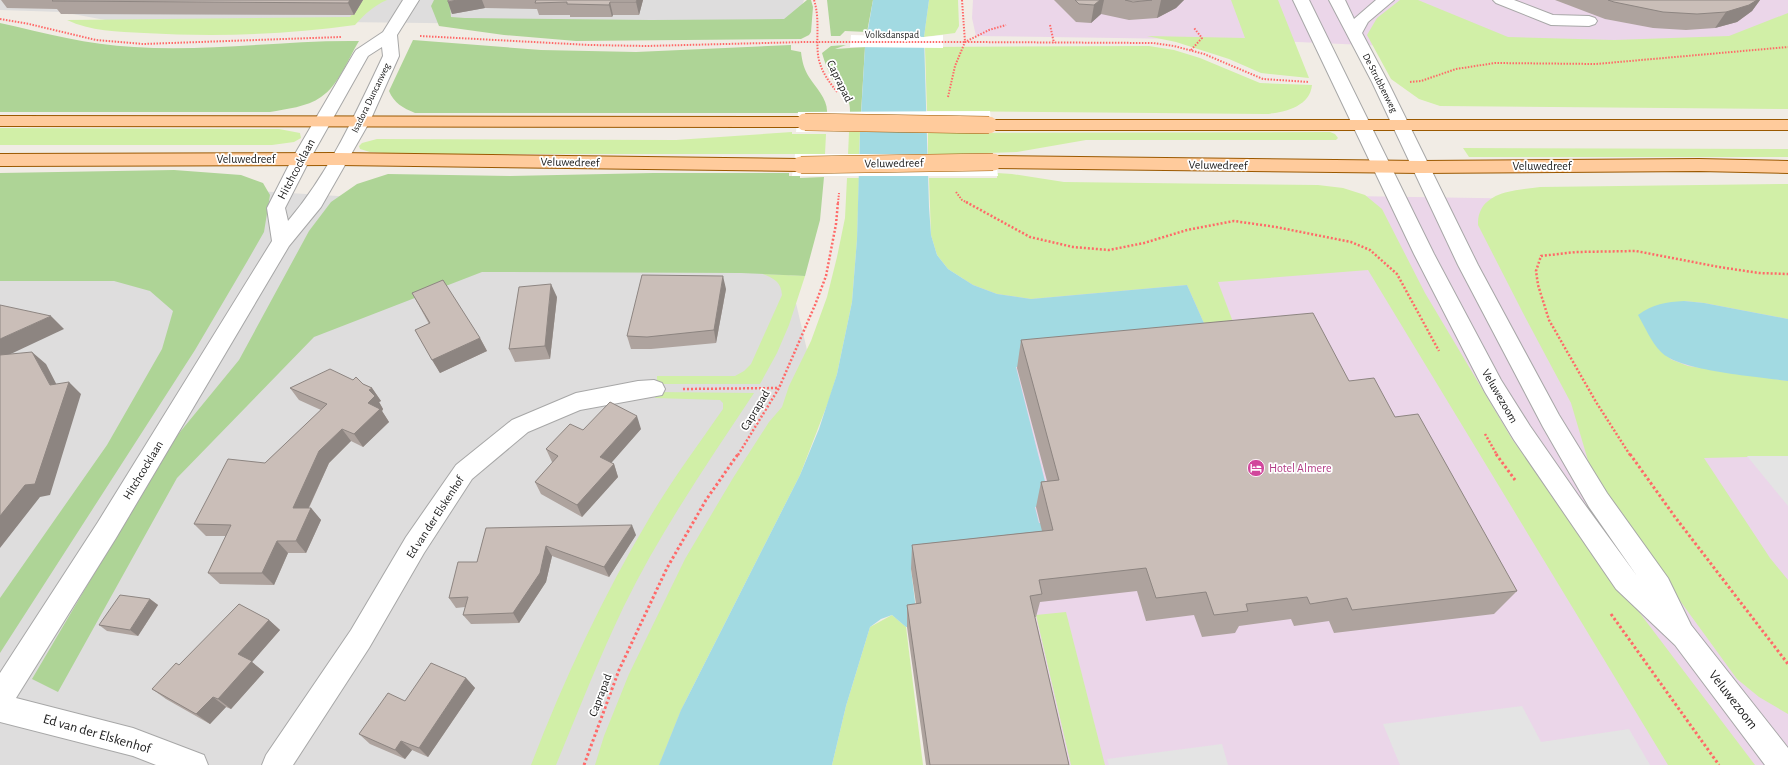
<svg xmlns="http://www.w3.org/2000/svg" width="1788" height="765" font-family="'Alegreya Sans',sans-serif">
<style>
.residential{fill:#dedddd}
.industrial{fill:#ebd6e9}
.grass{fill:#d1efa7}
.forest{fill:#aed496}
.parking{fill:#e4e4e4}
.water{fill:#a2dae2}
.pier{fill:#fff}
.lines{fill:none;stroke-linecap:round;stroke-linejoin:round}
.minor-casing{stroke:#a7a7a7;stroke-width:2}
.major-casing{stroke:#9b5900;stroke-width:2}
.path-far2{stroke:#ff6968;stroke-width:2;stroke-dasharray:1.5 1.5;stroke-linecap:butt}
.path-far1{stroke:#ff6968;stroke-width:2.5;stroke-dasharray:2 2;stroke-linecap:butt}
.path{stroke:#ff6968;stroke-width:3;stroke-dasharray:2.5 2.5;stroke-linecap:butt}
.minor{fill:#fff;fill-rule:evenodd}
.major{fill:#ffcb9c;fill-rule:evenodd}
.major-bridge-casing{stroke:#9b5900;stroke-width:18;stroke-linecap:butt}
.major-bridge{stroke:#ffcb9c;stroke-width:17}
.wall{fill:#aea39e}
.shaded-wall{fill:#8d8581}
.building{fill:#cabeb8;stroke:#8d8581}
.labels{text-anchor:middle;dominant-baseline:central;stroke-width:3.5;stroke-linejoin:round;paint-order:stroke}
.far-street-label{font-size:10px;fill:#202020;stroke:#fff}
.street-label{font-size:12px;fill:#202020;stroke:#fff}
.hotel-label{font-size:12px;fill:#b23c85;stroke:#fff;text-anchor:start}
.near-street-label{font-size:14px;fill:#202020;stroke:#fff}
</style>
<rect width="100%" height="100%" fill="#f1ece5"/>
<g class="residential">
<polygon points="0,0 804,0 796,21 519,24 341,22 154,29 62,12 0,10"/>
<polygon points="0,178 177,186 385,199 769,188 807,350 663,765 0,765"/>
</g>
<g class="industrial">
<polygon points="973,0 1788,0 1788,64 1251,40 976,36 972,18"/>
<polygon points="968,190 1788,203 1788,765 940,765"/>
</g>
<g class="grass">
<path d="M362,0H387C373,6 365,14 355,25C285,35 214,37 144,33C118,32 90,31 67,20L350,17Z"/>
<polygon points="929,0 958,0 959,26 955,33 924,37"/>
<polygon points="1231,0 1278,0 1309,78 1261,73 1229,59 1176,42 1147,36 1245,38"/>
<polygon points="1400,0 1418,0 1508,37 1614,40 1729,36 1788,13 1788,109 1440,106 1419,99 1391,79 1367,35 1377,18"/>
<path d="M1149,46L1174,50L1200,58L1260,83L1312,85C1310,107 1283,113 1265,114L927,111L925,47Z"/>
<polygon points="0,128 279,129 300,133 301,138 294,142 272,145 0,145"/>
<polygon points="792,132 792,134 826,134 825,154 400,154 370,152 360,149 359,146 362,143 377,139 676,140"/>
<polygon points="849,132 860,132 859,154 848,155"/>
<polygon points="1330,132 1335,134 1338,138 1336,140 1086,140 1017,152 928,155 928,133"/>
<polygon points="1463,148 1788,149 1788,157 1469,157"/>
<polygon points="997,173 1012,174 1064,182 1318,185 1343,188 1365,195 1382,209 1425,293 1512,439 1614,579 1755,765 1668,765 1368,270 1218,282 1242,346 1215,348 1187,285 1031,299 997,294 973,285 948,269 937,255 931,235 929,178 997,178"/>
<polygon points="847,178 859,178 857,239 852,302 837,374 829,400 800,475 681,710 659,765 595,765 604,736 629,674 685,559 733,478 769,422 782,407 789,386 811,341 827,297 837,257 845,218"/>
<path d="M1788,184V319L1704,303L1684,301L1670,359L1688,366L1788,381V456L1704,458L1770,558L1788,580V714L1759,697L1737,679L1662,576L1592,474L1571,403L1523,313L1478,225C1478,221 1478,216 1480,212C1489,190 1520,190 1540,187Z"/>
<path d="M763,274L805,276L789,325L777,353L760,384H657V376H735L744,371L751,364L782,295C781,282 775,279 763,274Z"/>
<path d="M656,392L754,393C709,461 660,532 624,606C599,658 578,712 556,765H531C564,679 603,596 650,517C672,480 698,445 723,409V403L720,400L655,398Z"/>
<polygon points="1066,612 1105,765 1071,765 1036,615"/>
<polygon points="892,615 906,627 923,765 832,765 846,706 870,627"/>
</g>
<g class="forest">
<polygon points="434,0 452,0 450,3 451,17 465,18 651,20 784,19 807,0 811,0 813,7 811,32 809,35 801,39 576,41 504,35 439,26 431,6"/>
<polygon points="827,0 873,0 867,32 845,31 840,36 831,36"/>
<path d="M0,23C45,33 88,45 134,47C209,52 284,40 359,41C348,59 339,85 321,97C307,107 286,109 270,112H0Z"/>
<path d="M413,40L541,50L636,52L791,45V50L801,52C802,61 804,69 809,77C816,88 828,99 827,113H415C403,108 394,103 389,91Z"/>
<path d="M846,45L835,49L865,47L861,113H850C851,97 842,92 833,80C828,71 825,63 822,53L831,46Z"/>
<polygon points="174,170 241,175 263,183 270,195 264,232 248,260 195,350 0,653 0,598 107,445 162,349 173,311 150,291 114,281 0,281 0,173"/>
<polygon points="653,173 789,173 789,176 800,176 800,178 824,177 820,220 805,276 741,273 482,272 314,337 177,478 58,692 32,679 171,443 239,360 309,231 331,202 357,184 388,174 510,176"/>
</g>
<g class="parking">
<polygon points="1747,456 1788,456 1788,506"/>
<polygon points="1522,706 1541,742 1629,729 1650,765 1400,765 1383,724"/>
<polygon points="1222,744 1228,765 1109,765 1107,759"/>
</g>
<g class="water">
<polygon points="873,0 929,0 924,37 929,207 931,235 937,255 948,269 973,285 997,294 1031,299 1187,285 1215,348 1016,367 1051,505 1035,507 1039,523 1044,523 1054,558 1023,556 911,569 918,626 906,627 892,615 881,619 870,627 846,706 832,765 659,765 681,710 800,475 819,429 837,374 852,302 857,239 860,132 865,47"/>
<path d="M1684,301L1704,303L1788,319V381C1760,377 1679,371 1661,352C1651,342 1645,327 1638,315C1653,304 1666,302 1684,301Z"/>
</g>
<g class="pier">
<polygon points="851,35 924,37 943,35 943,48 850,47"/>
<polygon points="990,111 992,132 796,132 798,112"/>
<polygon points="795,154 995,154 998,176 792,176"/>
</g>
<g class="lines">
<defs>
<g id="minor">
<path d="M403,0H419L397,35L399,56L370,121L321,207L289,246L116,538L16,698L133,728L204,755L208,765H156L133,756L0,722V673L98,522L272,241L267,208L292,159L354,53L356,50L383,32ZM382,47L383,56C356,113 329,173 288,221L285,208L310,159L368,56Z"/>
<polygon points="1293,0 1309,0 1434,254 1501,380 1530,426 1580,498 1637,576 1589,507 1543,427 1458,265 1372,82 1329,0 1345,0 1354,19 1376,0 1394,0 1368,22 1362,33 1388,82 1478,265 1559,415 1607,493 1668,578 1691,625 1788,748 1788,765 1765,765 1675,645 1616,589 1514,440 1485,392 1414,254"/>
<polygon points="1493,0 1514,0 1553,15 1589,16 1595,18 1597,21 1595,24 1589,26 1551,25 1496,3"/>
<polygon points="654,380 662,383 665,389 662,395 580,410 528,432 472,479 424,553 369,648 293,765 262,765 266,755 351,630 406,537 456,465 512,420 576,393 638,381"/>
</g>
<g id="major">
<polygon points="0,116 805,117 811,118 814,122 811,126 805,127 0,126"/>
<polygon points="989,120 1788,120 1788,130 989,130 983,129 980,125 983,121"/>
<polygon points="339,153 801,159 807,161 810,165 807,169 801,171 339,165 0,166 0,154"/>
<polygon points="993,156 1421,161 1699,159 1788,161 1788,173 1699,171 1421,173 993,168 987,166 984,162 987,158"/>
</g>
</defs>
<use href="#minor" class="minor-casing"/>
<use href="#major" class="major-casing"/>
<g class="path-far2">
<path d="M814,0C820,19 816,36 818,55C820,70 829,82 838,93"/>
<polyline points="962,0 965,42 1153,43 1174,46 1204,54 1263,79 1309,82"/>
<polyline points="0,19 29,24 96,40 143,44 341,37"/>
<polyline points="1050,25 1054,43"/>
<polyline points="420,36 590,45 646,46 805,42 965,42"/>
<polyline points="1191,50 1202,38 1194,28"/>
<polyline points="1410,82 1421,81 1456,69 1495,63 1596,64 1788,47"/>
<polyline points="948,97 955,66 965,42 989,30 1006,25"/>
<polyline points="956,192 962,200 968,203"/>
<polyline points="838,203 839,193"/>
</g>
<g class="path-far1">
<polyline points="966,202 1030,237 1073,247 1109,250 1144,243 1187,230 1234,221 1276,227 1351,242 1370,250 1397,274 1439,351"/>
<polyline points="683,389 779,388"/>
<polyline points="1485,434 1497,455"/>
<polyline points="738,455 779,388 815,305 826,276 836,224 838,202"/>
<polyline points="1630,455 1596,402 1549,320 1538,285 1536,271 1541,256 1576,252 1636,251 1719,267 1759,273 1788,274"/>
</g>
<g class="path">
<polyline points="1496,454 1515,480"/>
<polyline points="1630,454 1675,517 1788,664"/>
<polyline points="1611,614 1719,765"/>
<polyline points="584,765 619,670 667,568 706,500 738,454"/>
</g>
<use href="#minor" class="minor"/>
<use href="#major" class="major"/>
<defs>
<g id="major-bridge">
<polyline points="805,122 989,125"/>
<polyline points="801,165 993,162"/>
</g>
</defs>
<use href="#major-bridge" class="major-bridge-casing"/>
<use href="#major-bridge" class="major-bridge"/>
</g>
<g class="wall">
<polygon points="1,0 363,0 354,15 61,14 57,9 7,8"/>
<polygon points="448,0 643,0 639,15 613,15 612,17 570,17 570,15 539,15 537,9 485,8 452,14 448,2"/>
<polygon points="1054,0 1184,0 1176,8 1157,18 1129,20 1101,14 1091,23 1076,22"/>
<polygon points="1555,0 1760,0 1752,11 1737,22 1715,28 1686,30 1653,28 1605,19"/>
<polygon points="726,289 716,343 651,349 631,349 627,336"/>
<polygon points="412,293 480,338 487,351 440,373 415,330 429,324"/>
<polygon points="557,297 550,359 515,362 509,349"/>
<polygon points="1021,340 1349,381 1395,417 1517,591 1494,614 1334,633 1329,621 1294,626 1291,619 1239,626 1235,633 1202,637 1194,615 1146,621 1137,591 1040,602 1036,617 1035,617 1069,765 926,765 907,627 907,605 916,604 911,569 912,545 1042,531 1036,507 1041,482 1047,481 1017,368"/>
<polygon points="363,384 372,388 381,401 379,402 383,409 382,411 389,422 363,447 351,441 329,463 309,508 311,508 321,520 306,553 288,553 274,585 220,584 208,573 226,536 206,536 194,524 265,463 321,410 299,400 290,388"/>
<polygon points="641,429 611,463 614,464 618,477 582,517 541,494 535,482 553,462 552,462 546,449 583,430"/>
<polygon points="486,528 636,535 609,577 552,556 546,582 519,623 471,624 463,615 465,607 456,608 449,598 477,562"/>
<polygon points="150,599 158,605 138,636 107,631 99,625"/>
<polygon points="269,620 280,630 252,662 264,672 231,709 226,707 210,724 166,699 152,689 179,665"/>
<polygon points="466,678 475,688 428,757 412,750 405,759 370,744 359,734 405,701"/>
</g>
<g class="shaded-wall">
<polygon points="350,0 363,0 354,15 348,3"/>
<polygon points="457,0 482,0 485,8 452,14 448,2"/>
<polygon points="637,0 643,0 639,15 636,2"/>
<polygon points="1100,0 1104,0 1101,14 1091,23 1094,5"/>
<polygon points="1161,0 1184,0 1176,8 1157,18"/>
<polygon points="1757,0 1760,0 1752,11 1737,22 1715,28 1726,12"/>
<polygon points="610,2 613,15 612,17 609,5"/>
<polygon points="723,276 726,289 716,343 714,330"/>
<polygon points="551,284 557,297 550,359 545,346"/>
<polygon points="51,316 64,329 0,359 0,339"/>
<polygon points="480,338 487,351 440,373 432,360"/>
<polygon points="32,352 46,364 63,397 69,382 81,394 50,495 40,497 0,548 0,516 50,385"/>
<polygon points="372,388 381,401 379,402 383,409 382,411 389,422 363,447 354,434 368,403 369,390"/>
<polygon points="637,416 641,429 605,470 600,457"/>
<polygon points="342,429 351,441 329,463 303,520 293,508 319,451"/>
<polygon points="614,464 618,477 582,517 577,505"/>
<polygon points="311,508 321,520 306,553 296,541"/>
<polygon points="632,525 636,535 609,577 604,567"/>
<polygon points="277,541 288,553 274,585 262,573"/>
<polygon points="546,546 552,556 546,582 519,623 513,613"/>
<polygon points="150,599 158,605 138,636 130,630"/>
<polygon points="269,620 280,630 252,662 264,672 231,709 218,699 238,654"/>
<polygon points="466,678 475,688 428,757 419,748"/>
<polygon points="213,697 226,707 210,724 196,714"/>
<polygon points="401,741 412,750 405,759 395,750"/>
</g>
<g class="building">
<polygon points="53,0 350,0 348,3 52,1"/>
<polygon points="448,0 457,0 448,2"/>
<polygon points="536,0 637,0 636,2 610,2 609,5 567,4 567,2 535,3"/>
<polygon points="1075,0 1100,0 1094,5 1079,4"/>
<polygon points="1125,0 1152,0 1133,2"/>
<polygon points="1608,0 1757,0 1749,5 1726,12 1697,14 1663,12 1614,2"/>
<polygon points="642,275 723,276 714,330 647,337 627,336"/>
<polygon points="443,280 480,338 432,360 415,330 430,323 412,293"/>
<polygon points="551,284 545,346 509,349 519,287"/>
<polygon points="0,305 51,316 0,339"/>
<polygon points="1313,313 1349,381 1374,378 1395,417 1418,414 1517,591 1352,610 1347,598 1310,604 1307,597 1246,604 1248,611 1214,615 1206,592 1156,598 1146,568 1039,580 1042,594 1030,596 1069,765 930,765 907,605 921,603 912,545 1053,530 1041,482 1059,480 1021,340"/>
<polygon points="32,352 50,385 69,382 35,484 25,485 0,516 0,355"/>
<polygon points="330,369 353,380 356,377 363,384 372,388 369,390 375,396 368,403 380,409 354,434 342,429 319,451 293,508 311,508 296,541 277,541 262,573 208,573 231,525 194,524 228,459 265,463 327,404 290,388"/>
<polygon points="610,402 637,416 600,457 614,464 577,505 535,482 558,456 546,449 570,424 583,430"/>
<polygon points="632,525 604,567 546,546 540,573 513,613 463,615 468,597 449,598 458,562 477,562 486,528"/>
<polygon points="120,595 150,599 130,630 99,625"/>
<polygon points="239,604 269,620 238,654 252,661 218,699 213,697 196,714 152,689 176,663 179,665"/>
<polygon points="431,663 466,678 419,748 401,741 395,750 359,734 388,693 405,701"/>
</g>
<defs>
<symbol id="hotel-disc" viewBox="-11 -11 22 22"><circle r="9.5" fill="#d1479c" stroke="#fff"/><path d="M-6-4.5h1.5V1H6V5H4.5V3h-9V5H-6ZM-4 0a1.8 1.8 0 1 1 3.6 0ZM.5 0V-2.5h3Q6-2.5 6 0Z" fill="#fff"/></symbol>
</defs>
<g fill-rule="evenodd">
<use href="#hotel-disc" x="1246" y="458" width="20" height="20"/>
</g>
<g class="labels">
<g class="far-street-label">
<text x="892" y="35">Volksdanspad</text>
<text transform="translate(1380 83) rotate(63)">De Strubbenweg</text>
<text transform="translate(371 98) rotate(-64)">Isadora Duncanweg</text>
</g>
<g class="street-label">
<text transform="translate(840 81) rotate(64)">Caprapad</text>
<text x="246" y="159">Veluwedreef</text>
<text transform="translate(570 162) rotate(1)">Veluwedreef</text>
<text transform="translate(894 163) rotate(-1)">Veluwedreef</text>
<text transform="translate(1218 165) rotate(1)">Veluwedreef</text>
<text x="1542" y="166">Veluwedreef</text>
<text transform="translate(296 169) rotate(-62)">Hitchcocklaan</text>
<text transform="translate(1500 396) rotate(60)">Veluwezoom</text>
<text transform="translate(755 410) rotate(-59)">Caprapad</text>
<text transform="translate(143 470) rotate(-59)">Hitchcocklaan</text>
<text transform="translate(435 517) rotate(-57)">Ed van der Elskenhof</text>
<text transform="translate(600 695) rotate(-69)">Caprapad</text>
</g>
<g class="hotel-label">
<text x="1269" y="468">Hotel Almere</text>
</g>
<g class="near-street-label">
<text transform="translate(1733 700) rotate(52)">Veluwezoom</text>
<text transform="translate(97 734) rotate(16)">Ed van der Elskenhof</text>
</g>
</g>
</svg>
